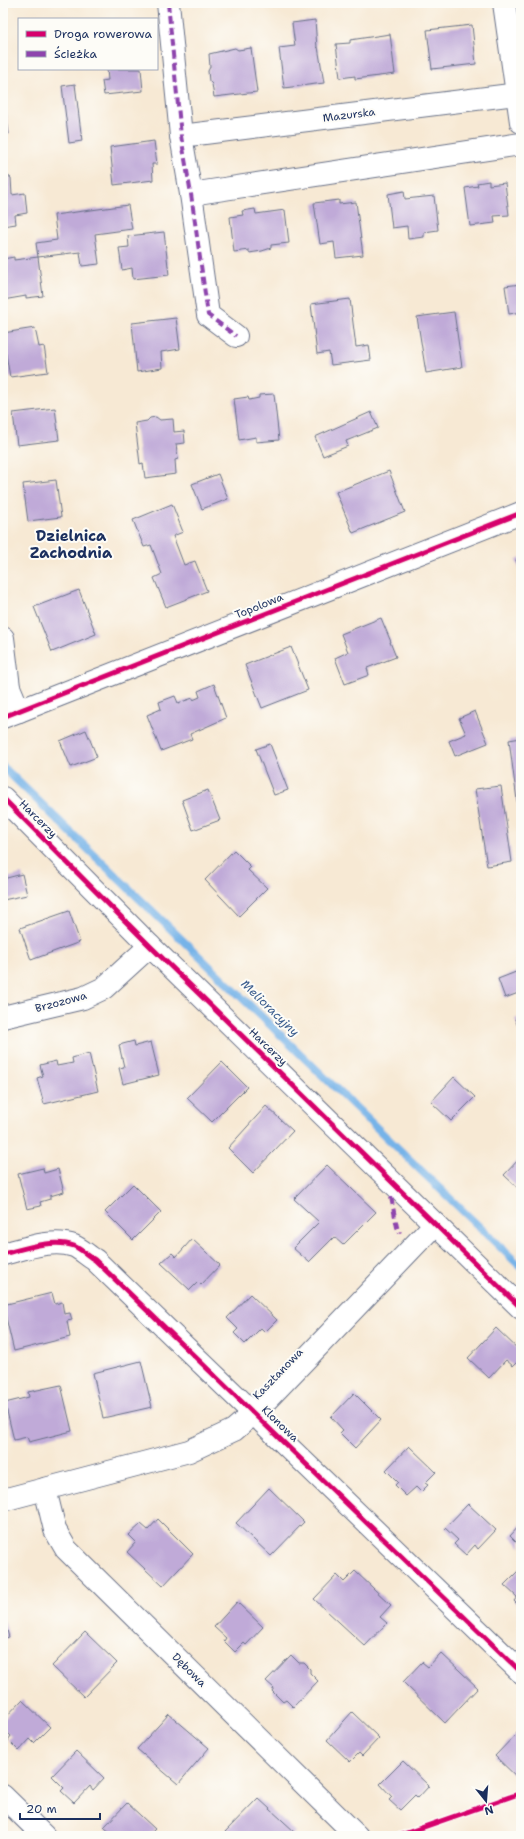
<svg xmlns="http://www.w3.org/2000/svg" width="524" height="1839" font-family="'Shantell Sans',sans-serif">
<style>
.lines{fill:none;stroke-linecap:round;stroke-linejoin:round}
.stream{stroke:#76b3e8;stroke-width:8}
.building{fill:#c0aad8}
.minor-casing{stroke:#687087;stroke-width:24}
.tertiary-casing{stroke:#687087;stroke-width:24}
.path{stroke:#687087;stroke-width:2.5;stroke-dasharray:3 3;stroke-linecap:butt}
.minor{stroke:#fff;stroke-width:22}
.tertiary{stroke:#fff;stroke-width:22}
.quiet{stroke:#8e44ad;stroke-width:4;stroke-dasharray:8 4;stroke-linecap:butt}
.cycleway-casing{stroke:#fdfcf7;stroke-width:8}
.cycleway{stroke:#d6006c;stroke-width:5}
.labels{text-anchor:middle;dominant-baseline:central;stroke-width:4;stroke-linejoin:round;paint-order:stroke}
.street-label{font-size:11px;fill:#1b2f5e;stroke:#fdfcf7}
.water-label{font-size:12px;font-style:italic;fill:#3b5d8e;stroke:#fdfcf7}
.district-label{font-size:15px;font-weight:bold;fill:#1b2f5e;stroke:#fdfcf7}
</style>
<rect width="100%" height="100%" fill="#fdfcf7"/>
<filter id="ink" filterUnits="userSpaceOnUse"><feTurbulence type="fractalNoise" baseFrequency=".025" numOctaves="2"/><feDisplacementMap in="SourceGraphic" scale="8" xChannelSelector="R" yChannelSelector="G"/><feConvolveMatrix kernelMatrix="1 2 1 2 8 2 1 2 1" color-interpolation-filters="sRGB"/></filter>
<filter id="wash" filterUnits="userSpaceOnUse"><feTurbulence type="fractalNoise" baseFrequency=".012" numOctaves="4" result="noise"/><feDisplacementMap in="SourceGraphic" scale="16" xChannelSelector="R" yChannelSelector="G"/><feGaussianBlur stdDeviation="0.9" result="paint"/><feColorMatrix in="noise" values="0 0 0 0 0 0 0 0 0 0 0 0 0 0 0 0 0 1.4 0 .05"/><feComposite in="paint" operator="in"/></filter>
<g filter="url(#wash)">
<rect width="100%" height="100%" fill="#f7e9d4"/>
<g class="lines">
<polyline class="stream" points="3,767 521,1267"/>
</g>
<g id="blocks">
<g class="building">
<polygon points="315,20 317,48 318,47 324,83 284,88 279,48 295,46 292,23"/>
<polygon points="472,25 476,64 432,69 427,30"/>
<polygon points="390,34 395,74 355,79 355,76 340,78 336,44 350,43 350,40"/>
<polygon points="235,48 238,50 251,48 257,92 214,97 212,84 209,81 208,71 210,67 209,54"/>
<polygon points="107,69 141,69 143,91 104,95 102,81 108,80"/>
<polygon points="75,84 82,141 69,143 62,86"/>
<polygon points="4,98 9,134 3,134 3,99"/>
<polygon points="154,141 157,164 152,164 153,180 114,185 110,147"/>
<polygon points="3,172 11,178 12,195 25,193 27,213 15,215 16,224 3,226"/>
<polygon points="489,181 489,185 505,183 509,215 494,216 495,223 470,226 465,188 478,186 477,183"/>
<polygon points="404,191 405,199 434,196 438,230 424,232 424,237 408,239 407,226 392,228 388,194"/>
<polygon points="339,200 339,204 356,202 363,255 336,258 334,242 320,244 314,203"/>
<polygon points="128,205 132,229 95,234 99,264 82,266 80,252 38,257 36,243 57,240 54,215"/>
<polygon points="255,209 256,214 285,210 289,243 271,245 271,248 262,251 249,253 249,250 234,252 230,217 243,215 242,211"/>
<polygon points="164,232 169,275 133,279 132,268 122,270 119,248 129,247 128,236"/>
<polygon points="14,257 14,260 38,257 43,296 26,298 26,296 3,300 3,259"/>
<polygon points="521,284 521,312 509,314 505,286"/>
<polygon points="350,299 356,347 369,345 371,360 331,365 329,352 317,354 311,304"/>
<polygon points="454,312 462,367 426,373 417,317"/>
<polygon points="176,318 180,349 161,352 162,368 137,372 132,323"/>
<polygon points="35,328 39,347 44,346 48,372 10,377 6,354 3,354 3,333"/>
<polygon points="274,394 279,440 256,442 256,437 239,440 234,399 248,397 249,400 259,398 259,395"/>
<polygon points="55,408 59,440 17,445 13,413"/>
<polygon points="371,412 378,428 346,441 348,446 323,456 315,437"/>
<polygon points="156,417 160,420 173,419 174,432 184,431 185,443 176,444 178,459 175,460 176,474 145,478 143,463 140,464 135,423 147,421 150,418"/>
<polygon points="389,471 405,512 353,533 336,492"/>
<polygon points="218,474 228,499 202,509 192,484"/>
<polygon points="56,480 61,517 28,521 23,484"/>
<polygon points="172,504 183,532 173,536 184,565 195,561 207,591 166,607 154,578 162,574 151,545 144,547 133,520"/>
<polygon points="521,557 521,573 516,560"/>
<polygon points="79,590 96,634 52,652 34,607"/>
<polygon points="381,618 391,642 390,642 396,657 367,668 369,675 345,684 335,658 348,652 341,634"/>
<polygon points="291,647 308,690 262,708 245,665"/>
<polygon points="214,684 226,718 190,734 192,739 161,751 147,715 161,709 159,702 175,696 178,703 193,698 193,700 200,697 198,691"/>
<polygon points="475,711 488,743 455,756 449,741 466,734 459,718"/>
<polygon points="86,730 97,757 71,767 60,741"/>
<polygon points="521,738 521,823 520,823 509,740"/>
<polygon points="270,744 288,790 274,795 256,749"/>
<polygon points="501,786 512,862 487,866 475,789"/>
<polygon points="208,790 220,820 193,830 182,800"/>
<polygon points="234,850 251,867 248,870 267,888 239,916 205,880"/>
<polygon points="22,874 27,895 3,900 3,879"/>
<polygon points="69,911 80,942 31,960 20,928"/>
<polygon points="521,970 521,992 505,998 498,979"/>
<polygon points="521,1017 521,1035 515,1019"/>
<polygon points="134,1041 135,1046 151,1042 159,1075 123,1084 119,1068 124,1067 119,1045"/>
<polygon points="89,1053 98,1091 44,1104 37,1078 43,1076 40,1065 56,1061 57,1066 73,1063 72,1058"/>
<polygon points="222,1062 247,1087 212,1122 187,1098"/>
<polygon points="454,1077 475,1097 451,1121 431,1102"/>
<polygon points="266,1106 293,1131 253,1173 228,1148"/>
<polygon points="521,1157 521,1191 504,1175"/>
<polygon points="327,1165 376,1212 343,1245 334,1237 309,1262 293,1248 319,1222 294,1199"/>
<polygon points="43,1168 44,1173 58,1169 64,1192 50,1196 50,1199 40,1202 41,1206 27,1209 18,1174"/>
<polygon points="133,1184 161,1212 133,1240 105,1212"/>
<polygon points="192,1239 220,1265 201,1285 198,1282 190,1290 161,1263 172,1253 176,1257"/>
<polygon points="52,1293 55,1304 62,1302 64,1314 70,1313 72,1320 67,1321 70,1337 14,1351 3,1305"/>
<polygon points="250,1294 277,1320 265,1332 261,1328 245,1344 234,1333 238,1329 227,1318"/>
<polygon points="496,1328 521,1352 521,1358 513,1366 506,1360 489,1378 468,1358"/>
<polygon points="141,1361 152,1407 103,1418 93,1373"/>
<polygon points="61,1385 72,1431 29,1442 27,1437 14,1440 5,1403 29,1397 28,1392"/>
<polygon points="354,1393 381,1420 355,1448 340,1433 343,1430 331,1417"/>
<polygon points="409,1446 436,1472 425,1483 428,1485 421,1492 416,1487 406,1496 395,1485 398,1482 386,1470"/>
<polygon points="269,1488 304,1522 271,1556 236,1523"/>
<polygon points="468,1504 496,1530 478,1549 475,1545 466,1555 454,1544 458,1540 445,1528"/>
<polygon points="158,1519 193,1554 163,1586 127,1552 136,1542 129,1535 141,1524 148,1530"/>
<polygon points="521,1524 521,1547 510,1536"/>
<polygon points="521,1568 521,1608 514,1601 517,1597 504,1585"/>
<polygon points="355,1571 391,1605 380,1617 387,1623 365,1646 314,1599 337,1575 344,1582"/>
<polygon points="237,1602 263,1627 246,1645 244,1643 235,1652 224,1641 226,1638 214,1627"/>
<polygon points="3,1617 9,1637 3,1639"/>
<polygon points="85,1632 117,1663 84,1697 52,1666"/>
<polygon points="441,1653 478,1688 445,1723 403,1682 422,1662 428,1667"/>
<polygon points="291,1655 299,1663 304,1663 310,1669 310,1673 318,1681 293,1707 286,1700 283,1702 272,1691 274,1688 266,1681"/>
<polygon points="22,1700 50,1727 34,1743 30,1739 19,1751 8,1740 11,1736 3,1728 3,1720"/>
<polygon points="352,1712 379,1738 362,1756 359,1753 350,1762 327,1740"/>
<polygon points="169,1714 209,1748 178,1784 137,1749"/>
<polygon points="518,1732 521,1736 521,1781 495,1756"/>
<polygon points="76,1751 104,1778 93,1790 90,1786 74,1803 61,1791 64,1788 52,1776"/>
<polygon points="403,1761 429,1786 418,1798 415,1795 400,1810 389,1800 392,1797 380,1784"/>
<polygon points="258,1798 295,1832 291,1836 229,1836 225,1832"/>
<polygon points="127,1803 155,1829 148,1836 114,1836 104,1827"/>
</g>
</g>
</g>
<g filter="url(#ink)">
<use href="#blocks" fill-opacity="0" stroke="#687087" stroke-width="1"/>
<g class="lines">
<defs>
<g id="minor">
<polyline points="168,3 181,136 191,194 208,315 236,336"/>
<polyline points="504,3 521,122"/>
<polyline points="181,136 517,94"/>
<polyline points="191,194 521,144"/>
<polyline points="19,711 521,513"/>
<polyline points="3,1017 83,998 104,988 150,946"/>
<path d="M3,1254C23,1249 53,1238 74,1246C81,1249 88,1256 95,1260L521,1672"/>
<polyline points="45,1489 55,1530 66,1549 357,1836"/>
<polyline points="3,1500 189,1451 234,1430 254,1413 435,1224"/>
<polyline points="3,1796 44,1836"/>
</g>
<g id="tertiary">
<polyline points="3,638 9,687 19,711 3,717"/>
<polyline points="3,798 150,946 521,1308"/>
</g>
</defs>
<use href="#minor" class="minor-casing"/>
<use href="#tertiary" class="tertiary-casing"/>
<polyline class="path" points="398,1836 521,1793"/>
<use href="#minor" class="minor"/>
<use href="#tertiary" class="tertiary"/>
<g class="quiet">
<polyline points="168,3 181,136 191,194 208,315 236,336"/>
<polyline points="391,1197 397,1227 400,1233"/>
</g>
<defs>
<g id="cycleway">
<polyline points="3,717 521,513"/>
<polyline points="3,798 150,946 521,1308"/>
<path d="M3,1254C23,1249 53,1238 74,1246C81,1249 88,1256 95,1260L521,1672"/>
<polyline points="398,1836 521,1793"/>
</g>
</defs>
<use href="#cycleway" class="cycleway-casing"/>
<use href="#cycleway" class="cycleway"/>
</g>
</g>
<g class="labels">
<g class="street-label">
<text transform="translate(349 115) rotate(-7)">Mazurska</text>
<text transform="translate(259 606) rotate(-22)">Topolowa</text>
<text transform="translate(38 819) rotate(45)">Harcerzy</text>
<text transform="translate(61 1002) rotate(-15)">Brzozowa</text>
<text transform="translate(268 1047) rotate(44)">Harcerzy</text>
<text transform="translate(278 1374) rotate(-46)">Kasztanowa</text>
<text transform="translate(280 1424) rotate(44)">Klonowa</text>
<text transform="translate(189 1670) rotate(45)">Dębowa</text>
</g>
<g class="water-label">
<text transform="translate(270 1008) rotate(44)">Melioracyjny</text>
</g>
<g class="district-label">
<text x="71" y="536">Dzielnica<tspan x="71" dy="17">Zachodnia</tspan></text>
</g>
</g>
<rect width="524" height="1839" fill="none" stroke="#fdfcf7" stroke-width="16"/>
<rect x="18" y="18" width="140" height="52" fill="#fdfcf7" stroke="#a3aaba"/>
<rect x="26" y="31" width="20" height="6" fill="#d6006c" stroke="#a3aaba"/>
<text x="54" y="38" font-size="12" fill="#1b2f5e">Droga rowerowa</text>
<rect x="26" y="51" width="20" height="6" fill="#8e44ad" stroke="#a3aaba"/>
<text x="54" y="58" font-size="12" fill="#1b2f5e">Ścieżka</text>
<g transform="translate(486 1801) rotate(163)" stroke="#fdfcf7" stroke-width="3" paint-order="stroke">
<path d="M0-3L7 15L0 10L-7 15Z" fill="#1b2f5e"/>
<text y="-6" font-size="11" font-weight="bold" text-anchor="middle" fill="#1b2f5e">N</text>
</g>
<path d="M20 1813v6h80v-6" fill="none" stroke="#1b2f5e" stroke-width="2"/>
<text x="26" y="1813" font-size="12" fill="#1b2f5e" stroke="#fdfcf7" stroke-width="3" paint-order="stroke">20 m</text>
</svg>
